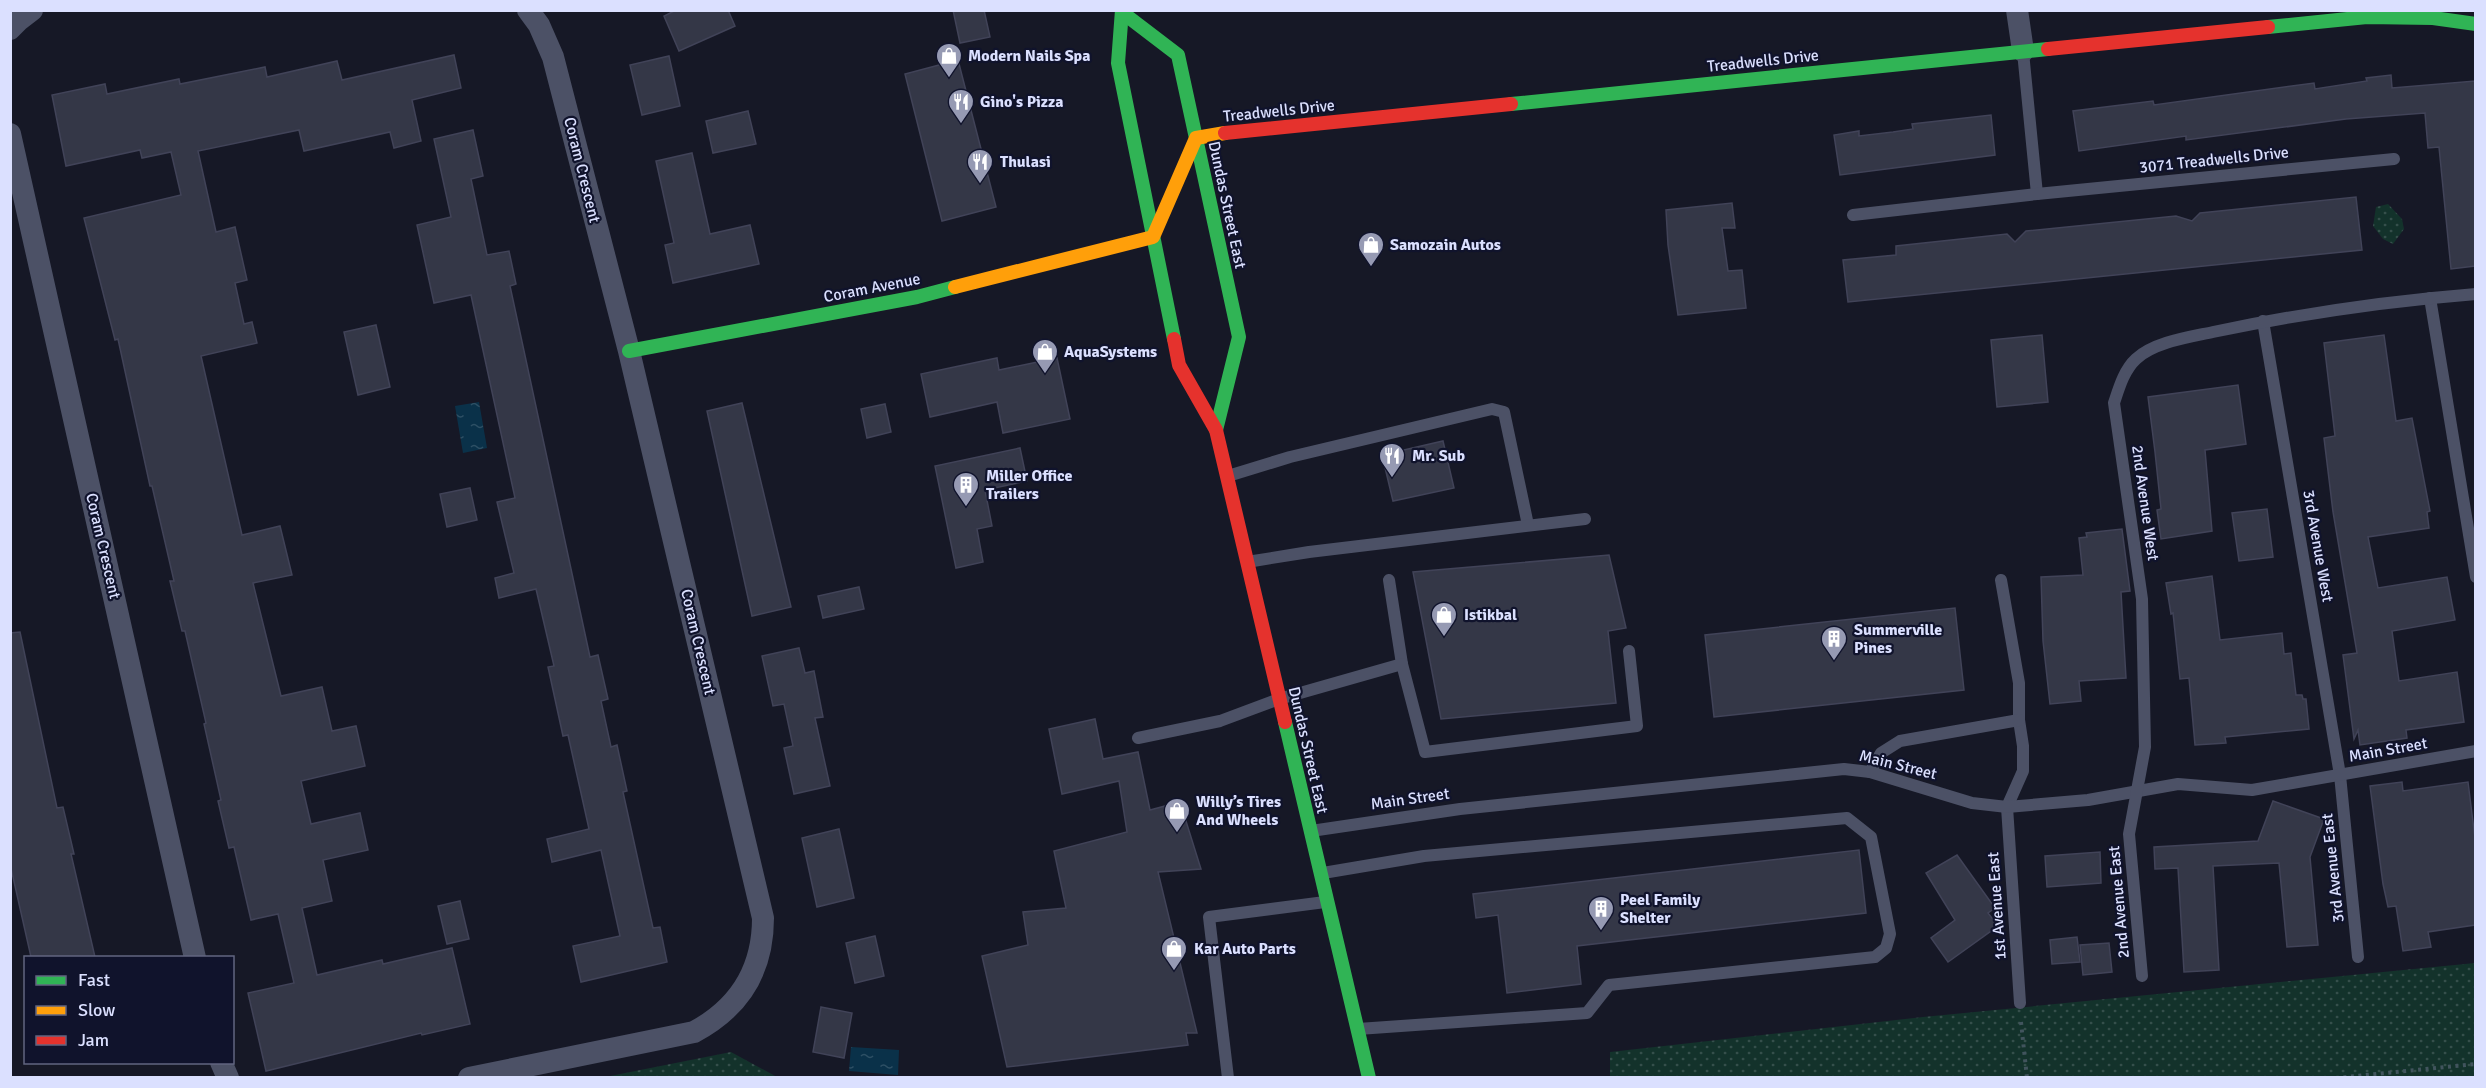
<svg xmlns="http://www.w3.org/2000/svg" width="2486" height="1088" font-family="Signika,sans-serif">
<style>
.grass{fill:url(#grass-dots)}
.water{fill:url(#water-ripples)}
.building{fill:#343747;stroke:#414358;stroke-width:1.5}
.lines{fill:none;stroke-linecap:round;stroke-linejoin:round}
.path{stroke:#41545d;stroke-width:4;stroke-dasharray:3 4.5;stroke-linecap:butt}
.lane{stroke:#4c5166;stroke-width:12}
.street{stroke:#4c5166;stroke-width:22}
.fast{stroke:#30b455;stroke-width:14}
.slow{stroke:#ff9f0a;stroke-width:14}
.jam{stroke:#e5322d;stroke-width:14}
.labels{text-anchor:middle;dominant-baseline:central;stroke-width:4.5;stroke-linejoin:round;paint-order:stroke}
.poi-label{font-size:16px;font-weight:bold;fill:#dbe0ff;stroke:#10132c;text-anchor:start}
.street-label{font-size:16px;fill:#dbe0ff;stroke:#10132c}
</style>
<defs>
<pattern id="grass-dots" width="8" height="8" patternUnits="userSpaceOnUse" patternTransform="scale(1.5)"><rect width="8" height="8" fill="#13322b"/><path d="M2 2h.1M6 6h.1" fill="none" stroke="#354f4b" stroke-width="1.8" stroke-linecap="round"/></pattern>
<pattern id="water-ripples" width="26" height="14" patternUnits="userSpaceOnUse" patternTransform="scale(1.5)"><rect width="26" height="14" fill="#0a3149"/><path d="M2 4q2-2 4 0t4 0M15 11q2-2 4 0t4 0" fill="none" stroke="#2d4f64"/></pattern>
</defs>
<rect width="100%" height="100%" fill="#161826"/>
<g class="grass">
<polygon points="2388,204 2402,219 2404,229 2393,244 2383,239 2373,226 2376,207"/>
<polygon points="2475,963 2475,1077 1610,1078 1610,1052 1923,1017"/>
<polygon points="731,1052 777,1077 605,1077"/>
</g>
<g class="water">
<polygon points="479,402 487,448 463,453 455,406"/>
<polygon points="851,1047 899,1050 898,1075 849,1071"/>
</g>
<g class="building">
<polygon points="676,10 728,10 735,26 679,51 664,16"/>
<polygon points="953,10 984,10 990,37 960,43"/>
<polygon points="454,55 461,88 412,100 421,141 394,148 390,132 304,151 299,130 198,151 216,232 235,227 247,280 235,283 244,324 252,322 257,343 201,356 242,535 280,526 292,575 253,583 281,696 322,687 332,731 356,726 365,766 301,781 311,824 360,813 368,850 323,860 332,901 302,908 317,975 382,960 383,964 452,948 470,1024 422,1035 421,1033 266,1071 248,993 294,983 278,914 251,920 234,847 229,848 218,801 221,800 204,724 206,723 185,631 182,631 170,581 174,581 152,486 150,486 118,339 115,340 84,218 181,195 171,152 142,158 140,150 66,166 52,95 105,84 107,94 179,79 180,84 265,67 267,77 337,61 342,80"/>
<polygon points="669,56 680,106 642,115 630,65"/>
<polygon points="958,60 996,207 942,221 905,74"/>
<polygon points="2391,75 2392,88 2475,81 2475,266 2451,269 2439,147 2428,148 2425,113 2346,119 2186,140 2186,136 2079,151 2073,111 2153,101 2154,105 2314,83 2315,89 2367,81 2366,78"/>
<polygon points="748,111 756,144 713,153 706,121"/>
<polygon points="1991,115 1995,155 1840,175 1834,135 1859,131 1859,136 1893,132 1913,129 1912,124"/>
<polygon points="473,130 483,176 471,179 487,255 509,251 516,284 510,286 590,657 598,655 608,699 601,701 611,747 617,745 627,791 623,792 653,928 660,927 667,962 581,982 573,946 620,936 601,850 552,862 547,839 589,829 568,735 563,736 548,667 554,666 536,589 499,598 495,578 514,573 497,502 515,498 471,295 434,303 417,225 451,217 434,139"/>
<polygon points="692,153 710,234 750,225 759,264 673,283 665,245 674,243 656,161"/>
<polygon points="2356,197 2362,250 1848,302 1843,260 1896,255 1896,246 2007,234 2015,242 2026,231 2176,216 2192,221 2200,213"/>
<polygon points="1732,203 1735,228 1722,228 1728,271 1742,270 1746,308 1678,315 1668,245 1666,210"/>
<polygon points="376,325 390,387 358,395 344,332"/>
<polygon points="2042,335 2048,402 1997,407 1991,340"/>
<polygon points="2384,335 2396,421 2412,418 2430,511 2427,512 2429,528 2368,537 2378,588 2447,577 2455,620 2392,631 2399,681 2457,672 2464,722 2406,730 2407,738 2360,745 2358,730 2354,739 2343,655 2357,653 2333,512 2324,438 2335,436 2324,343"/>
<polygon points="997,358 999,370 1057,358 1070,419 1003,433 997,402 930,417 921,374"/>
<polygon points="2238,385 2246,444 2205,450 2212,531 2161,539 2157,510 2161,509 2155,452 2148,397"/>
<polygon points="742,403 791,607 752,616 707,411"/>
<polygon points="885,404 891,432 867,438 861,409"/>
<polygon points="1443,441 1454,488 1393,501 1382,455"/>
<polygon points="1020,448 1027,481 985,490 992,526 977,529 983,562 956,568 935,466"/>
<polygon points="470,488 477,520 447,527 440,494"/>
<polygon points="2267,509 2273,557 2239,561 2232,513"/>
<polygon points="2122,529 2130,591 2121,592 2126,678 2079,681 2081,701 2050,704 2043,641 2041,577 2083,575 2079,538 2087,537 2086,533"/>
<polygon points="1609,555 1626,628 1608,631 1616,703 1441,719 1413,572"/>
<polygon points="2212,576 2220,640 2282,633 2284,654 2291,653 2296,695 2302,695 2303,699 2306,699 2309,729 2225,737 2226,743 2195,745 2189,678 2180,679 2173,613 2171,614 2166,583"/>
<polygon points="859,587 864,609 823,618 818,596"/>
<polygon points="1955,608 1964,690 1714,717 1705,635"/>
<polygon points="20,632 57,808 63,807 74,854 71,854 95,957 31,957 10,864 10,633"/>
<polygon points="799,648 805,673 814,671 823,717 815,718 830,786 794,794 784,748 793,746 784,704 773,706 762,656"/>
<polygon points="1095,719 1103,759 1138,752 1150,810 1180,802 1201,869 1158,872 1197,1033 1186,1033 1188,1045 1007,1067 982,956 1028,945 1023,912 1066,908 1054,851 1127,832 1119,781 1062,794 1049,729"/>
<polygon points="2402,782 2403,791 2468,782 2475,838 2475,925 2428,932 2431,947 2403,951 2396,906 2388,907 2383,884 2370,786"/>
<polygon points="2273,801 2324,819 2310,857 2318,945 2287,947 2279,863 2213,866 2219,970 2184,972 2178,868 2155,869 2154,847 2258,841"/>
<polygon points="839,829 854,898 817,907 802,838"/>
<polygon points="1859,850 1866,913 1577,946 1581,984 1507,993 1498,915 1476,918 1473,894"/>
<polygon points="2100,852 2101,883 2047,887 2045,856"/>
<polygon points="1957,855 1995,908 1988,913 1998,926 1948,962 1931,938 1955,920 1926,873"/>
<polygon points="460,901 469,939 447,944 438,906"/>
<polygon points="875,936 884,976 855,983 846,943"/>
<polygon points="2077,937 2080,962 2052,964 2050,940"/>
<polygon points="2109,943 2112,972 2083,975 2080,945"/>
<polygon points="821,1007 852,1013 844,1058 813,1052"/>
</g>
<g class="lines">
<g class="path">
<polyline points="2021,1022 2027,1078"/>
<polyline points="2336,1078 2476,1064"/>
</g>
<g class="lane">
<polyline points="2023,52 2037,194"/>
<polyline points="1853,215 2037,194 2394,159"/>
<polyline points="2430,298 2476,577"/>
<polyline points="2263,321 2340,775 2358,957"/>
<polyline points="1228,476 1290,457 1492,409 1504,412 1528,525"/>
<polyline points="1247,562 1309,552 1585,519"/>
<polyline points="1389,580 1402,664"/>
<polyline points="2001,580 2019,683 2019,720 2023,746 2023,771 2007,807 2020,1003"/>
<polyline points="1138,738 1220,721 1279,699 1402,664 1425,752 1637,726 1629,651"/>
<polyline points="1870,772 1881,753 1900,741 2019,720"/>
<polyline points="1311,831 1460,809 1844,769 1870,772 1972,803 2007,807 2088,800 2178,784 2252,790 2476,751"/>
<polyline points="1323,873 1424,856 1847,818 1871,837 1890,934 1886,948 1875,957 1609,985 1587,1013 1358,1029"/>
<path d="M2142,976L2129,834L2145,747L2142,599L2114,403C2119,388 2124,370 2136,359C2154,342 2190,337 2213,332C2299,314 2388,301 2476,294"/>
<polyline points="1228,1078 1209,917 1325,902"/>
</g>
<g class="street">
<polyline points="2017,10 2023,51"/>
<polyline points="10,29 19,20 32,10"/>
<polyline points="10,134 195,958"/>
<polyline points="221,1062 228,1078"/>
<path d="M469,1078L694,1032C739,1008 763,970 763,918L629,351L553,57L539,25L528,10"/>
</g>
<g class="fast">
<polyline points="1122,10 1118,63 1174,339"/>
<polyline points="1123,13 1178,55 1239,337 1216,430"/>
<polyline points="2268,27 2367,17 2433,18 2476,24"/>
<polyline points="1511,104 2048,49"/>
<polyline points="629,351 917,297 955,287"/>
<polyline points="1285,722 1369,1078"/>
</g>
<polyline class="slow" points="955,287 1153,237 1196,138 1225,133"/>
<g class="jam">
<polyline points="2048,49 2268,27"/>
<polyline points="1225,133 1511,104"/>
<polyline points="1174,339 1179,365 1216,430 1285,722"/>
</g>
</g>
<defs>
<symbol id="shop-pin" viewBox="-11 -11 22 30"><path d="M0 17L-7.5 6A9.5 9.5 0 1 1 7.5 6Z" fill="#969ab3" stroke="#10132c"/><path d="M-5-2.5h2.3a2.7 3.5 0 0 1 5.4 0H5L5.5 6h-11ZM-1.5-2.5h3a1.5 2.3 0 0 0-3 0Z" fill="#fff"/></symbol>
<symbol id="restaurant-pin" viewBox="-11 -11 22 30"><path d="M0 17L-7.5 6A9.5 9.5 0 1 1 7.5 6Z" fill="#969ab3" stroke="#10132c"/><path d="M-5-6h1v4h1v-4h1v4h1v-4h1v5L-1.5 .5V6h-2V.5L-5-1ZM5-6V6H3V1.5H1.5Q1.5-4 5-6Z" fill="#fff"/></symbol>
<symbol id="building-pin" viewBox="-11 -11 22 30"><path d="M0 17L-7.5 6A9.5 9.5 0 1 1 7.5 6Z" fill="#969ab3" stroke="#10132c"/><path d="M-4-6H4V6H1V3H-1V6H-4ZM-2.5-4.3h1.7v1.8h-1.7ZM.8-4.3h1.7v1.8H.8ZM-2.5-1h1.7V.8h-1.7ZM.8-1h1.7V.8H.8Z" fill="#fff"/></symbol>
</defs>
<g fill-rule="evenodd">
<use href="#shop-pin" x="934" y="41" width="30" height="40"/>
<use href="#restaurant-pin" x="946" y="87" width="30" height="40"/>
<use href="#restaurant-pin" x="965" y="147" width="30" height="40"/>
<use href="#shop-pin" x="1356" y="230" width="30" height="40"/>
<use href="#shop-pin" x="1030" y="337" width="30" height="40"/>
<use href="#restaurant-pin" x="1377" y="441" width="30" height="40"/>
<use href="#building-pin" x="951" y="470" width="30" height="40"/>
<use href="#shop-pin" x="1429" y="600" width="30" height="40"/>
<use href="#building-pin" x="1819" y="624" width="30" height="40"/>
<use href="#shop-pin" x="1162" y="796" width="30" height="40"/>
<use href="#building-pin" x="1586" y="894" width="30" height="40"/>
<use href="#shop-pin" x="1159" y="934" width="30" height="40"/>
</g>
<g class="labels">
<g class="poi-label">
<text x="968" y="56">Modern Nails Spa</text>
<text x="980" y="102">Gino's Pizza</text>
<text x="1000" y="162">Thulasi</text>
<text x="1390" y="245">Samozain Autos</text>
<text x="1064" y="352">AquaSystems</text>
<text x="1412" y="456">Mr. Sub</text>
<text x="986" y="476">Miller Office<tspan x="986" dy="18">Trailers</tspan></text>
<text x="1464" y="615">Istikbal</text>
<text x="1854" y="630">Summerville<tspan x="1854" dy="18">Pines</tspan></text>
<text x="1196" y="802">Willy’s Tires<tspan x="1196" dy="18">And Wheels</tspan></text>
<text x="1620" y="900">Peel Family<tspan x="1620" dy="18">Shelter</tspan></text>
<text x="1194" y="949">Kar Auto Parts</text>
</g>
<g class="street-label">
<text transform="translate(1763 61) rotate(-6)">Treadwells Drive</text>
<text transform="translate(1279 111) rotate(-6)">Treadwells Drive</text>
<text transform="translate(2214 160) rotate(-6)">3071 Treadwells Drive</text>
<text transform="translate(582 170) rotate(76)">Coram Crescent</text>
<text transform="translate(1227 205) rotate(78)">Dundas Street East</text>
<text transform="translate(872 288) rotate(-11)">Coram Avenue</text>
<text transform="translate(2145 503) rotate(82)">2nd Avenue West</text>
<text transform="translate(103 546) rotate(77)">Coram Crescent</text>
<text transform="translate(2318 546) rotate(80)">3rd Avenue West</text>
<text transform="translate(698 642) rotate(77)">Coram Crescent</text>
<text transform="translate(1308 750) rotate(77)">Dundas Street East</text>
<text transform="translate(2388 750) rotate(-10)">Main Street</text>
<text transform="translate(1898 765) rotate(14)">Main Street</text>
<text transform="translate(1410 799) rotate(-8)">Main Street</text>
<text transform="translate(2333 868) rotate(-96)">3rd Avenue East</text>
<text transform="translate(2119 902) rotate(-95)">2nd Avenue East</text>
<text transform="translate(1997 906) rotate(-94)">1st Avenue East</text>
</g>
</g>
<rect width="2486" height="1088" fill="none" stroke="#dbe0ff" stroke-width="24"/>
<rect x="24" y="956" width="210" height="108" fill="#10132c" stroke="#616580" stroke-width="1.5"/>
<rect x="36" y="976" width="30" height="9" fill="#30b455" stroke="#616580" stroke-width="1.5"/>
<text x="78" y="986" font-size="18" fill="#dbe0ff">Fast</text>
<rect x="36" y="1006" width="30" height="9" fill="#ff9f0a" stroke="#616580" stroke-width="1.5"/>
<text x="78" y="1016" font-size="18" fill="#dbe0ff">Slow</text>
<rect x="36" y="1036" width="30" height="9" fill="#e5322d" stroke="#616580" stroke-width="1.5"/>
<text x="78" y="1046" font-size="18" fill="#dbe0ff">Jam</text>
</svg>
